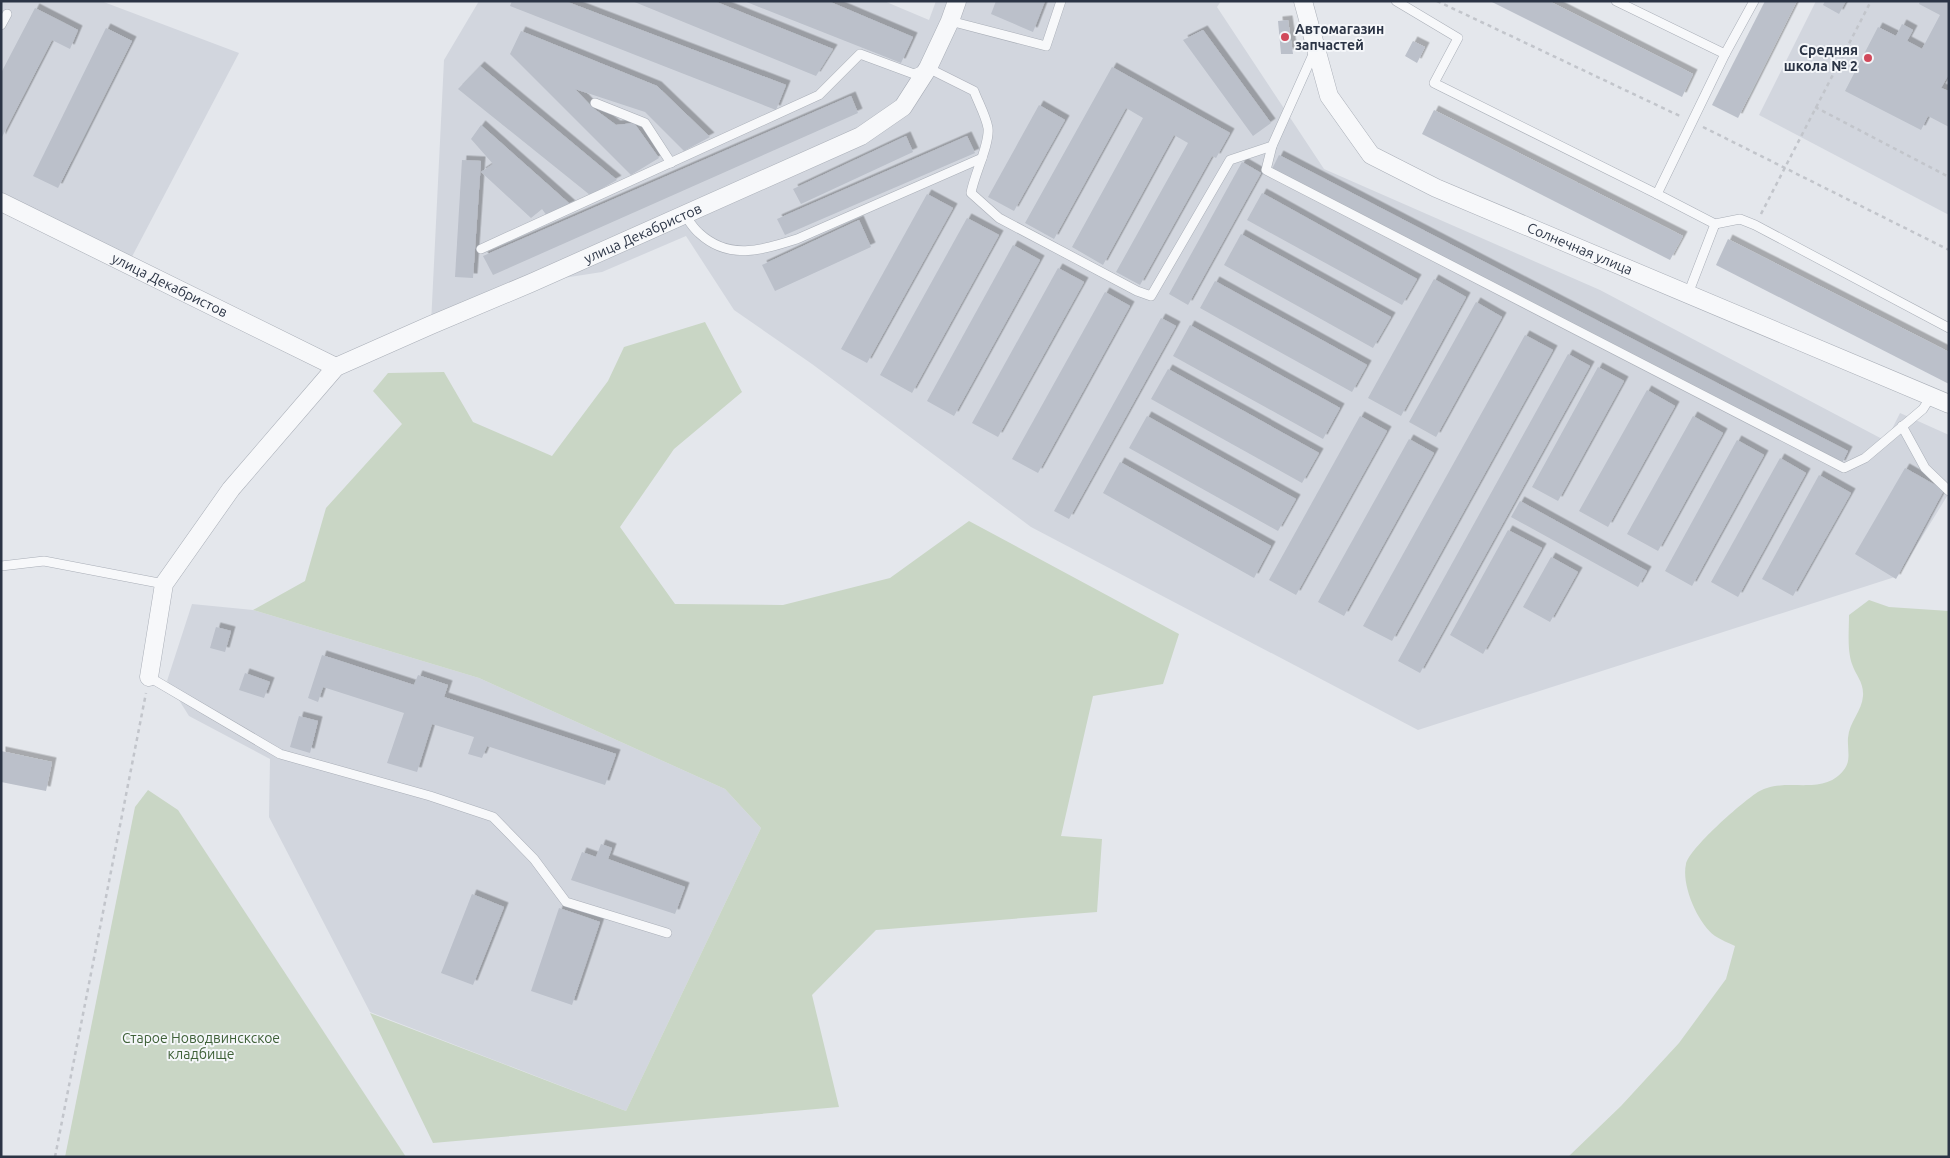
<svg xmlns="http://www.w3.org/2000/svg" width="1950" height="1158" font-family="Ubuntu,sans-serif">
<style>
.built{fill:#d2d6de}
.green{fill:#c9d6c5}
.building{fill:#bbc0ca;filter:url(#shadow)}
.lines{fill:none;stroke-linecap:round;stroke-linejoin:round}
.lane-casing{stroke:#a9aeb7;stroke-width:10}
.street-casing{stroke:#a9aeb7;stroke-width:19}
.path{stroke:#c2c5cb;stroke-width:2.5;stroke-dasharray:4 4;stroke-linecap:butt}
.lane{stroke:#f7f8fa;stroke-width:9}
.street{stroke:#f7f8fa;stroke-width:18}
.poi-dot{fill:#d1495b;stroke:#f4f6f9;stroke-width:2}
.labels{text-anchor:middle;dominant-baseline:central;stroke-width:4;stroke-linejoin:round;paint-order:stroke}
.poi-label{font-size:14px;font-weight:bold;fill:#2b3445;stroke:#f4f6f9;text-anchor:start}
.street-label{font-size:14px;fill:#2b3445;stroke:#f4f6f9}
.park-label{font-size:14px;fill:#3f6138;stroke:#f4f6f9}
</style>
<defs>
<filter id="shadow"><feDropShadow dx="4.5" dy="-4.5" stdDeviation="0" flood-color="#0004"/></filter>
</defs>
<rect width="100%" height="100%" fill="#e4e7ec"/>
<g class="built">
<polygon points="1,1 101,1 239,53 125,270 1,205"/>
<polygon points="479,1 884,1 929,20 936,1 1221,1 1217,7 1324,169 1600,290 1886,441 1900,413 1949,435 1949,493 1898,576 1418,730 1031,527 812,364 734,310 686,236 602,272 531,283 431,324 444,60"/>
<polygon points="1816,1 1949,1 1949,215 1759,115"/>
<polygon points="192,604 253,610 479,678 725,789 761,828 626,1111 370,1012 269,817 270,759 189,716 167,681"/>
</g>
<g class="green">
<polygon points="705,322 742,392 674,449 620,527 675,604 783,605 890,578 969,521 1179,634 1163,684 1093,696 1061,836 1102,839 1097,912 876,930 812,995 839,1107 433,1143 370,1013 626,1111 761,828 725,789 479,678 253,610 305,581 326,508 402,424 373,391 388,373 444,372 473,422 552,456 608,381 624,347"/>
<path d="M1869,600L1889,607L1949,611V1157H1568L1621,1106L1679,1043L1726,979L1735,946C1729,943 1721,940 1715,936C1698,924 1681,885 1686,864C1690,848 1739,805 1755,794C1782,774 1821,798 1843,771C1852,761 1847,749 1848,738C1849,722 1862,711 1863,696C1864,682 1856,676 1852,664C1847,650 1849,630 1849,615Z"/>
<polygon points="148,790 178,810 406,1157 65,1157 135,807"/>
</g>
<g class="building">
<polygon points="512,1 565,1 786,85 776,110 510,6"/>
<polygon points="632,1 714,1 833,49 816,76"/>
<polygon points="744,1 828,1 913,37 901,63"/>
<polygon points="996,1 1045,1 1033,32 991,14"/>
<polygon points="1490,1 1549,1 1693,74 1682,97"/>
<polygon points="1765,1 1797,1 1738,118 1712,105"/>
<polygon points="1825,1 1846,1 1839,14 1823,5"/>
<polygon points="1920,1 1949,1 1949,74 1941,88 1949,91 1949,127 1928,116 1921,130 1845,91 1878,27 1896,36 1902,24 1913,30 1907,41 1922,49 1940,15 1919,4"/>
<polygon points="35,8 78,30 70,49 52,40 1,139 1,73"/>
<polygon points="1288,20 1293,54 1281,54 1278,21"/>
<polygon points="106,28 132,41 58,188 33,176"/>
<polygon points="1203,30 1271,123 1253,136 1183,40"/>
<polygon points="521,31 657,86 710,137 684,151 645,112 575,89 593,108 616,125 634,123 659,158 631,175 510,54"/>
<polygon points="1413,41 1425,47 1417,63 1405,56"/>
<polygon points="480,66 617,180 590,195 458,89"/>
<polygon points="1112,67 1230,133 1216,158 1212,156 1140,285 1116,272 1188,143 1174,135 1103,265 1072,247 1143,118 1126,108 1054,239 1025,223"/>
<polygon points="851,96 858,113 493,275 483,256"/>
<polygon points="1039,105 1065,120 1014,211 988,197"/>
<polygon points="1434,110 1683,236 1670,260 1422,134"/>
<polygon points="481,125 571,205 547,216 542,209 531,218 481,172 493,164 471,139"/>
<polygon points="906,136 913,152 801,204 793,189"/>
<polygon points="967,136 975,153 785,235 777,219"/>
<polygon points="1279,155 1848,451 1841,465 1272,169"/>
<polygon points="462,160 481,161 473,278 455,277"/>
<polygon points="1242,162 1261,173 1188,305 1169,294"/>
<polygon points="1262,193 1417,279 1402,305 1247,220"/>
<polygon points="927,194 953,208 867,363 841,349"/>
<polygon points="967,218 999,235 912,393 880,375"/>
<polygon points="859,220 871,247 775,291 762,265"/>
<polygon points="1241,234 1391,317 1373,348 1224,265"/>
<polygon points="1728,239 1949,352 1949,384 1716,265"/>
<polygon points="1013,245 1040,260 954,416 927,401"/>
<polygon points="1058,268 1084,282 998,437 972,423"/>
<polygon points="1434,279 1466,297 1401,416 1368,398"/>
<polygon points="1215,281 1367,365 1352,392 1200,308"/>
<polygon points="1105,292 1130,306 1038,473 1012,459"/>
<polygon points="1476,302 1502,317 1436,437 1409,422"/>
<polygon points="1161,318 1176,326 1069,519 1054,511"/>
<polygon points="1190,325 1340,408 1323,439 1173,356"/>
<polygon points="1525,335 1553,350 1392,641 1363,626"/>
<polygon points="1568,354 1590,366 1420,673 1398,661"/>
<polygon points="1598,367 1624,381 1558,501 1532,487"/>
<polygon points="1168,369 1319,453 1302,483 1151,399"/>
<polygon points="1647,390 1675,406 1608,527 1579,511"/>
<polygon points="1147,416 1296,499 1278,531 1129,448"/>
<polygon points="1360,416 1387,431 1296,595 1269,580"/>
<polygon points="1693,416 1723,433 1658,551 1627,534"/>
<polygon points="1409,439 1434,453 1344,616 1318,602"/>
<polygon points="1737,440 1764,455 1692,586 1665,571"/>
<polygon points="1780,458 1806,473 1738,597 1711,582"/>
<polygon points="1120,462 1271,546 1254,578 1103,493"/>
<polygon points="1905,468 1944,490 1896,579 1855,554"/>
<polygon points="1819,475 1851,493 1793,596 1762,579"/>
<polygon points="1520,501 1647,571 1638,587 1511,517"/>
<polygon points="1508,530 1542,548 1483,654 1450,635"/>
<polygon points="1551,557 1578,572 1550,622 1523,607"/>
<polygon points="216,627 231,631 225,652 210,648"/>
<polygon points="322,655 414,685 418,675 448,685 444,697 616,754 605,785 487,746 482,758 468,754 474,737 432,724 417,772 387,763 404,713 323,687 318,702 308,698"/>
<polygon points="245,673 270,682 264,698 239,690"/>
<polygon points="299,716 318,721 310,753 290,747"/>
<polygon points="1,751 52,762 46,791 1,782"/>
<polygon points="601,844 612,848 608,859 685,887 675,914 571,880 582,852 596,857"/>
<polygon points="472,894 504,907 473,985 441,973"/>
<polygon points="559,908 600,922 572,1005 531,991"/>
</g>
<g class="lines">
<defs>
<g id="lane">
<polyline points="1396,1 1458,38 1434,83 1657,194"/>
<polyline points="1616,1 1725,54 1657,194 1715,224 1688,294"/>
<polyline points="950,21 1046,46 1061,1"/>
<polyline points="1,25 7,14"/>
<polyline points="1725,54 1754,1"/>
<polyline points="595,103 645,123 671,163"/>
<polyline points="1272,146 1266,170 1844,468 1865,458 1923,409 1931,396"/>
<path d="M685,215C689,221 693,228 699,233C729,261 762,250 797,239L982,158"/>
<polyline points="1715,224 1740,219 1755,225 1949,328"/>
<path d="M481,249L819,95L860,54L914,74L928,68L974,91C978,102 986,116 988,128C990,144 974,175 971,193L999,218L1137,291L1151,296L1230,160L1272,146L1315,50"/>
<polyline points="1902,426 1925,468 1949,491"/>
<polyline points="1,566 44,561 164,584"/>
<polyline points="149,677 280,754 430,796 493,817 534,859 566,902 667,933"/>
</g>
<g id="street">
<path id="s1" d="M1303,1L1329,96L1371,155L1436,188L1949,404"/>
<path id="s2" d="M1,202L336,367"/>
<path id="s3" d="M149,677L164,584L231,489L336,367L431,325L531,283L861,136L903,107L928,68L950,21L957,1"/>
</g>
</defs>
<use href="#lane" class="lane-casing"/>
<use href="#street" class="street-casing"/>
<g class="path">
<polyline points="1437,1 1682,117"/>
<polyline points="1815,107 1949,177"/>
<polyline points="1703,127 1949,250"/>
<polyline points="1761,214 1871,1"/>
<polyline points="55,1157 146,693"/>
</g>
<use href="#lane" class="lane"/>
<use href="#street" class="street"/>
</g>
<g class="poi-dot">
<circle cx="1285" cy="37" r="5"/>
<circle cx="1868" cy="58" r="5"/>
</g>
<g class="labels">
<g class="poi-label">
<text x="1295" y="29">Автомагазин<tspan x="1295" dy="16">запчастей</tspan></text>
<text x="1858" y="50" text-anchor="end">Средняя<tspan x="1858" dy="16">школа № 2</tspan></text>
</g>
<g class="street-label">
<text stroke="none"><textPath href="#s3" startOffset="706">улица Декабристов</textPath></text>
<text stroke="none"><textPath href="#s1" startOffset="400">Солнечная улица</textPath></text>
<text stroke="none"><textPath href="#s2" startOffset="188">улица Декабристов</textPath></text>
</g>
<g class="park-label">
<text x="201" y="1038">Старое Новодвинскское<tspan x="201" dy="16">кладбище</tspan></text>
</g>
</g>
<rect width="1950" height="1158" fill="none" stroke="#2b3445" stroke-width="5"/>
</svg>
